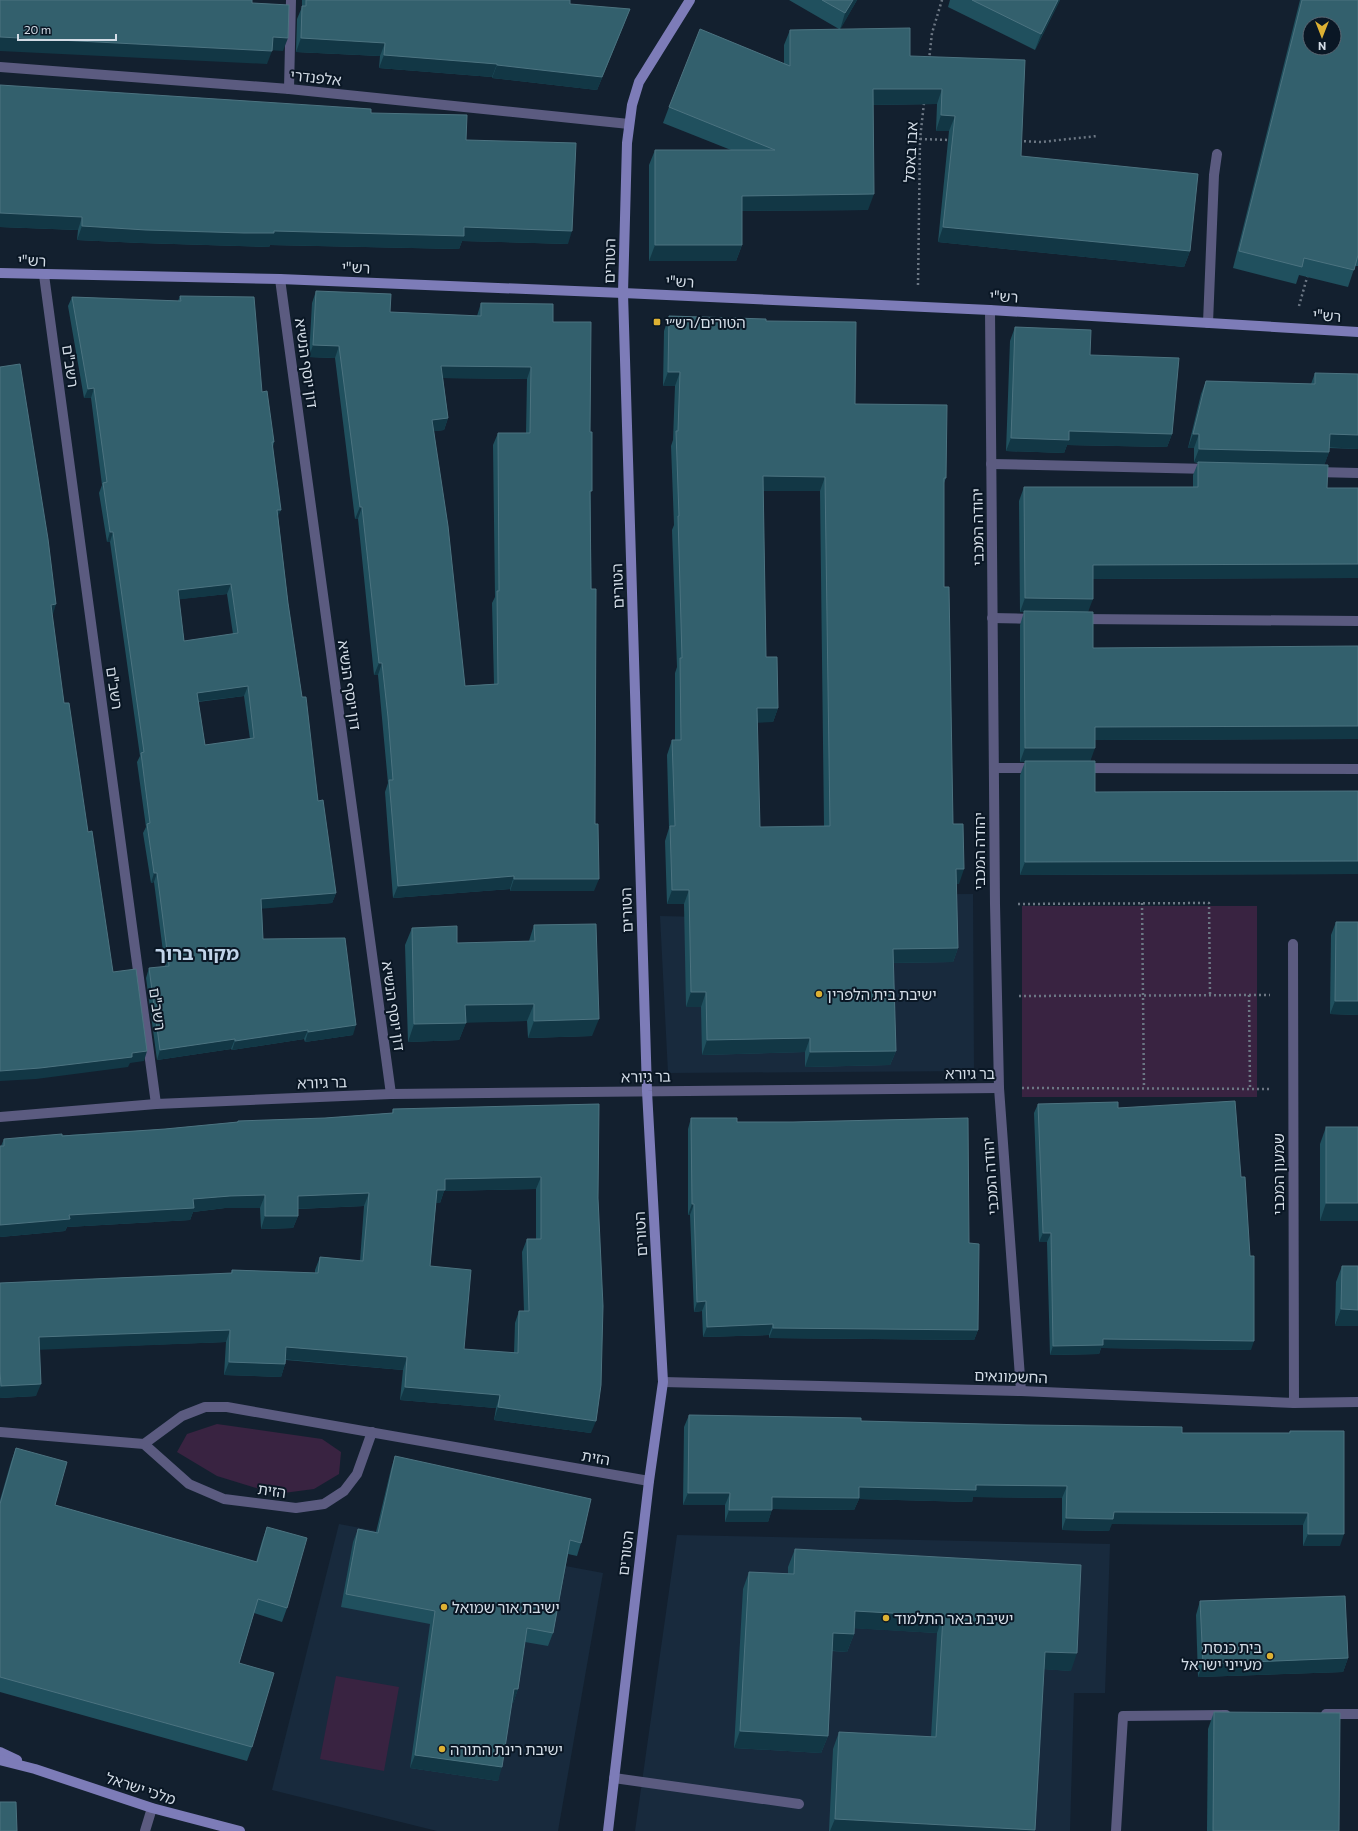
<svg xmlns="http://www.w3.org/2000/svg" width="1358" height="1831" font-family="Commissioner,'Noto Sans Hebrew',sans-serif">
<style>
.built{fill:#182a3d}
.green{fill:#392341}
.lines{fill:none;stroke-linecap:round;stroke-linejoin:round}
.path{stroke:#6c7784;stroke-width:2.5;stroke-dasharray:2 3;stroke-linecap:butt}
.lane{stroke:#5b5b80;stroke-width:10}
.street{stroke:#5b5b80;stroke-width:10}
.secondary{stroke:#7d7cb8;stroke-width:10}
.wall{fill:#20505e;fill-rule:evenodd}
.shaded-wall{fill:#123745}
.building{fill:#33606d;stroke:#4c7380;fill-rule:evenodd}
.poi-dot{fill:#ddb133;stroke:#0a1725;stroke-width:1.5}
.labels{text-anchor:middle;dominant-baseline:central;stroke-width:4;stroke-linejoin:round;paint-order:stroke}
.street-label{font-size:15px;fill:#d3dce6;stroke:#0a1725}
.poi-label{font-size:15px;fill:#d3dce6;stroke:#0a1725;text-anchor:start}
.district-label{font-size:19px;font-weight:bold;fill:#c2d4e9;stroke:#0a1725}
</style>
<rect width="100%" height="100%" fill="#13202f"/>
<g class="built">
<polygon points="973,894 974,1071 668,1073 660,916 701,917 736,895"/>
<polygon points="339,1524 603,1573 558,1831 437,1831 272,1790"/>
<polygon points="677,1535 1110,1544 1105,1693 1074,1693 1070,1831 635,1831"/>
</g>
<g class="green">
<rect x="1022" y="906" width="235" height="191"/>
<polygon points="217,1424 322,1439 341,1452 339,1474 314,1489 276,1494 217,1476 177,1452 187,1434"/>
<polygon points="336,1676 399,1687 384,1771 320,1759"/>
</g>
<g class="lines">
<g class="path">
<polyline points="929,60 932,33 942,0"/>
<polyline points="920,139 950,140"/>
<polyline points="1019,141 1041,142 1097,136"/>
<polyline points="918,285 920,139 924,103"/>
<polyline points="1299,306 1308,274"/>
<polyline points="1142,903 1144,1088"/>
<polyline points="1018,904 1209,903 1210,995"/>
<polyline points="1249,995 1250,1089"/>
<polyline points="1019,996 1270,995"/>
<polyline points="1022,1088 1271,1089"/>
</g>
<g class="lane">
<polyline points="1208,323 1214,175 1217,154"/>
<polyline points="991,464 1209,469"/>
<polyline points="1315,472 1358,473"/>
<polyline points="992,618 1034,619"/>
<polyline points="1080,619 1358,621"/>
<polyline points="994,768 1036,768"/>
<polyline points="1082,768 1358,769"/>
<polyline points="1326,1714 1358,1714"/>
<polyline points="614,1778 799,1804"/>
<polyline points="1116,1831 1123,1716 1226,1715"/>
</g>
<g class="street">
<polyline points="0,67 289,89 629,124"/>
<polyline points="289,89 291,0"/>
<polyline points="44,275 156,1104"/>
<polyline points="280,279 391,1094"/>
<polyline points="990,310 995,904 999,1088 1021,1391"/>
<polyline points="1293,944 1294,1403"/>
<polyline points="0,1117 156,1104 391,1094 999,1088"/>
<polyline points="663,1382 1021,1391 1294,1403 1358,1402"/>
<polyline points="0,1432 144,1444 189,1484 224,1499 296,1508 324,1504 344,1491 357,1474 372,1432"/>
<polyline points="144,1444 182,1416 205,1407 227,1407 649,1481"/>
<polyline points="145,1831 152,1808"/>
</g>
<g class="secondary">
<polyline points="0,273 280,279 623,293 990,310 1358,332"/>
<polyline points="0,1752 17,1760"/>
<polyline points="0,1760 35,1769 152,1808 240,1831"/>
<polyline points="608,1831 649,1481 663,1382 647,1091 623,293 627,143 632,105 639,82 690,0"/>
</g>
</g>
<g class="wall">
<polygon points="302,0 570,0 570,4 625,22 597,90 492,78 492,77 379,68 380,56 296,52 297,19 302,7"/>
<polygon points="789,0 857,0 840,29 910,56 1021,156 1190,251 1184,267 938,242 949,131 936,131 937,104 873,105 868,210 742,211 742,245 736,261 649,261 649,165 655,150 731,150 663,123 669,107 784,63 784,45 790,30 839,29"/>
<polygon points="950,0 1060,0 1035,50 948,7"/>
<polygon points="1300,0 1358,0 1358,266 1355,266 1348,287 1299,275 1296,284 1233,268"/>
<polygon points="371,113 466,140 568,244 462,241 459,249 270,245 269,247 239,246 141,243 77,240 78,230 0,227"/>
<path d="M316,291L390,312L477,316L481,303L553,322L590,432L594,891H510V889L393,898L385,792L388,783L378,675H374L358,519H355L335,358L309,357L312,303ZM443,378L527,379L526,433H498L493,445L495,597L492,603L494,684L465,686L434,431L444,430L448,418Z"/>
<path d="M180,296L262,392L274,442L273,447L278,516L288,603L302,697L318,801L336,893L332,903L262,908L263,939L353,1035L305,1042L304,1039L232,1050L231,1049L157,1060L146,978L149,968L165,967L154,882L151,883L143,833L146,827L137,762L140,756L110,542H107L99,493L102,485L91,398H84L68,306L72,297L178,301ZM227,594L233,634L184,641L179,599ZM244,696L250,739L205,745L198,702Z"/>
<path d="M669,316L766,321L855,404L946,478L944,483V587L953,824L959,884H956L958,948L953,962L893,963L896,1051L890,1065L805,1067V1052L702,1055L701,1007H686L684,904H667L665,841L669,828L667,755L672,740H675V673L677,667L672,530L674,525L671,446L673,440L675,386H663L664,331ZM763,491H820L824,826L760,827L757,722H773L778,708L766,657Z"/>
<polygon points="1015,327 1090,355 1172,434 1167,447 1067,445 1064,453 1006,451 1010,341"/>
<polygon points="1315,373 1358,449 1329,448 1329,452 1324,465 1327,488 1358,488 1358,578 1093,579 1088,612 1093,648 1358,739 1095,740 1090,761 1095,792 1358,791 1358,874 1020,875 1020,775 1025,762 1020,762 1020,625 1024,612 1020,612 1019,501 1024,487 1193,487 1193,475 1198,463 1194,462 1194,448 1188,448 1201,394 1206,381 1311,384"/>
<polygon points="1336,922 1358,922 1358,1015 1330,1014 1331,935"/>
<polygon points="534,925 592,1036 528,1038 527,1021 466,1022 459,1040 408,1042 405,945 412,928 457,943 529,941"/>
<path d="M599,1104L591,1433L494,1420L496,1408L400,1400L403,1370L286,1360L285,1364L281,1377L224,1375L226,1342L40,1349L36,1396L0,1398V1283L231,1273L232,1270L315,1273V1270L320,1257L360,1261L364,1206L298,1209V1216L293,1228L261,1229L260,1208H225L193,1212L190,1220L67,1227L65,1231L0,1237V1146H1L4,1139L165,1129L237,1122L238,1121L325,1118L392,1113L393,1109ZM536,1189V1239H527L522,1252L524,1311H519L515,1323L514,1353L464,1349L430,1266L436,1203H440L444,1191Z"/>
<polygon points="1038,1104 1251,1350 1101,1348 1099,1354 1050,1355 1047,1242 1039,1242 1034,1113"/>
<polygon points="691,1118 737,1122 969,1243 978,1330 974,1340 769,1338 769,1335 703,1337 702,1311 694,1312 690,1215 688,1215 688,1129"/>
<polygon points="1326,1127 1358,1127 1358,1221 1320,1221 1320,1144"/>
<polygon points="1342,1266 1358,1266 1335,1326 1336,1282"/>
<polygon points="689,1415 861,1421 1182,1433 1289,1433 1290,1431 1340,1546 1303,1546 1303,1525 1111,1524 1109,1531 1062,1530 1062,1498 973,1497 972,1502 859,1499 854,1510 772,1509 768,1522 725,1522 725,1505 683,1505 684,1427"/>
<polygon points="16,1448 55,1505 256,1562 262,1541 267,1527 287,1608 282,1622 254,1613 239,1663 252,1747 247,1761 0,1692 0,1500 11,1462"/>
<polygon points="395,1456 581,1543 577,1556 568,1554 553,1633 548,1646 525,1642 518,1689 513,1703 512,1703 498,1781 410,1768 430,1624 341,1607 353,1542 358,1529 376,1532 391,1469"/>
<polygon points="795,1549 1071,1671 1044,1669 1035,1831 829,1831 833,1749 839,1732 931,1737 937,1633 854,1628 854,1634 847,1652 832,1651 828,1736 821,1753 734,1748 743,1589 749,1572 788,1574 788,1567"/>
<polygon points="1200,1601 1348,1658 1343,1672 1198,1677 1196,1615"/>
<polygon points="1214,1712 1339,1831 1207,1831 1208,1729"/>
</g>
<g class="shaded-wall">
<polygon points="853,0 857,0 840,30 845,13"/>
<polygon points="1058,0 1060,0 1035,50 1041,34"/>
<polygon points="630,9 625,22 597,90 492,78 497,65"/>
<polygon points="0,37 272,51 267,64 0,51"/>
<polygon points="273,37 288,38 283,51 268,50"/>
<polygon points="301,38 385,43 380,56 296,52"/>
<polygon points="384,55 497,64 492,77 379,68"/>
<polygon points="873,89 942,89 937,104 867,105"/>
<polygon points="941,115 955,116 949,131 936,131"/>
<polygon points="874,194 868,210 736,211 742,196"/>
<polygon points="0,213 82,217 78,230 0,227"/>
<polygon points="82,226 274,231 464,227 572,231 568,244 462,241 459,249 270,245 269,247 239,246 141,243 77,240"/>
<polygon points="943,227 1190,251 1184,267 938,242"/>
<polygon points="655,245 742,245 736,261 649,261"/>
<polygon points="313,345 339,346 335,358 309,357"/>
<polygon points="441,366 531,367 527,379 437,378"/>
<polygon points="668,372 680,372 675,386 663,386"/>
<polygon points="94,388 91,398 84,398 88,389"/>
<polygon points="448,418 444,430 428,432 432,420"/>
<polygon points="1069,431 1172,434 1167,447 1067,445 1064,453 1006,451 1011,438"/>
<polygon points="1193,434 1199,434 1194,448 1188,448"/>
<polygon points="1330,434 1358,435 1358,449 1325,447"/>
<polygon points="1199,449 1329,452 1324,466 1194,462"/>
<polygon points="763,476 825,477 820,491 757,491"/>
<polygon points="360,507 362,507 358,519 355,519"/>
<polygon points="277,510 281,510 277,519"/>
<polygon points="110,532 113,532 110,542 107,542"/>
<polygon points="1358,564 1358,578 1088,579 1093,565"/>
<polygon points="231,584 227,594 174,600 178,590"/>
<polygon points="1025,598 1093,599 1088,612 1020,612"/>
<polygon points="56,604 53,614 47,615 51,605"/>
<polygon points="379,663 382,663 378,675 374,675"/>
<polygon points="248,686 244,696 193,702 197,693"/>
<polygon points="757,708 778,708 773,722 751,723"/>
<polygon points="1358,726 1358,739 1090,740 1095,727"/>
<polygon points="1025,748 1095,748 1090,762 1020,762"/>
<polygon points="1358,861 1358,874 1020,875 1025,862"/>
<polygon points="956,869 964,869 959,884 950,884"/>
<polygon points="154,873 157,873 154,882 151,883"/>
<polygon points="514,876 510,889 393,898 398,886"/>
<polygon points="514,879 599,879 594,891 510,891"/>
<polygon points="672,890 689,890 684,904 667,904"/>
<polygon points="336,893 332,903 258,909 261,899"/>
<polygon points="958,948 953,962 888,963 893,949"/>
<polygon points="691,992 706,992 701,1007 686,1007"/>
<polygon points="1335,1001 1358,1001 1358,1015 1330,1014"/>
<polygon points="534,1004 527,1021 459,1023 465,1005"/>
<polygon points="599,1019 592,1036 528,1038 534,1021"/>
<polygon points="466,1023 459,1040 408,1042 414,1024"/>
<polygon points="356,1025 353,1035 305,1042 308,1032"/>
<polygon points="308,1030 304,1039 232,1050 235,1041"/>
<polygon points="810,1038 805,1052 702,1055 707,1040"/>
<polygon points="235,1039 231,1049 157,1060 160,1050"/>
<polygon points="147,1051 144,1061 130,1063 128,1067 36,1079 0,1081 0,1071"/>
<polygon points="896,1051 890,1065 805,1067 810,1052"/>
<polygon points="541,1177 536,1189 444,1191 440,1203 433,1203 437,1190 445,1179"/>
<polygon points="369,1193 364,1206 293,1209 298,1196"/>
<polygon points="265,1195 260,1208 225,1208 193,1212 190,1220 67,1227 65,1231 0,1237 0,1225 69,1215 193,1199 230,1196"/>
<polygon points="1326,1203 1358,1203 1358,1221 1320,1221"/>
<polygon points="692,1204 694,1204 690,1215 688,1215"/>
<polygon points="265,1216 298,1216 293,1228 261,1229"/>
<polygon points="1043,1233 1051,1233 1047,1242 1039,1242"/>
<polygon points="706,1301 702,1311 694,1312 697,1302"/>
<polygon points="1341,1309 1358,1310 1358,1326 1335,1326"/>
<polygon points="773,1324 769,1335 703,1337 707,1327"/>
<polygon points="773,1328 978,1330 974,1340 769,1338"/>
<polygon points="230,1330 226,1342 35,1350 39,1337"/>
<polygon points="1103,1339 1254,1341 1251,1350 1101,1348 1099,1354 1050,1355 1053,1346"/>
<polygon points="286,1347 407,1357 403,1370 282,1359"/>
<polygon points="229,1362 285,1364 281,1377 224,1375"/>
<polygon points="41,1384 36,1396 0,1398 0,1388 1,1386"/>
<polygon points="405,1387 500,1395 496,1408 400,1400"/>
<polygon points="498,1407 596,1421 591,1433 494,1420"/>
<polygon points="976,1485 1067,1486 1062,1498 973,1497 972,1502 859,1499 854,1510 768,1509 772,1497 859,1487"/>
<polygon points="688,1493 730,1493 725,1505 683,1505"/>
<polygon points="729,1510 772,1510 768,1522 725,1522"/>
<polygon points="1114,1512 1308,1513 1303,1525 1112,1524 1109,1531 1062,1530 1066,1518"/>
<polygon points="1308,1534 1344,1534 1340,1546 1303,1546"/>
<polygon points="855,1611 943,1616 937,1633 849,1628"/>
<polygon points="833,1633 854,1634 847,1652 827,1650"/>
<polygon points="1045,1652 1077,1653 1071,1671 1039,1669"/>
<polygon points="1348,1658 1343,1672 1198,1677 1203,1664"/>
<polygon points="514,1689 518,1689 513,1703 509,1702"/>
<polygon points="740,1731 828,1736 821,1753 734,1748"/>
<polygon points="415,1755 502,1767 498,1781 410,1768"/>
<polygon points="835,1819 1035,1830 1035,1831 830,1831"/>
</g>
<g class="building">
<polygon points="0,0 252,0 252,3 289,5 288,38 273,37 272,51 0,37"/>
<polygon points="306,0 570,0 570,4 630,9 602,77 497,65 497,64 384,55 385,43 301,38 302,6 306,6"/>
<polygon points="822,0 853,0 845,13"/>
<polygon points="972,0 1058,0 1041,34"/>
<path d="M1302,0H1358V255L1354,270L1304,258L1302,267L1239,251ZM1310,24H1334V48H1310Z"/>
<polygon points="910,28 910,56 1025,60 1021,156 1198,174 1190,251 943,227 955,116 941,115 942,89 873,89 874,194 742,196 742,245 655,245 655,150 775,150 669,107 700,29 790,66 790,30"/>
<polygon points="0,85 371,109 371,113 467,115 466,140 576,143 572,231 464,227 464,236 274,231 274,233 244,233 146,230 82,226 82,217 0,213"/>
<path d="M316,291L391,294L390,312L481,316V303L553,304V322H591L590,432H592V491H590L591,589H596L595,824H598L599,879H514V876L398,886L389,780H393L388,717L382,663H379L362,507H360L339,346L313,345ZM441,366L531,367L530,433H498L499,591H497L498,684L465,686L448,526L432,420L448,418Z"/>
<path d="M180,296L254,297L262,392L267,391L274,442H272L281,510H277L288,603L302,697H306L318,801L323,800L336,893L261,899L263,939L345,938L356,1025L308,1032V1030L235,1041V1039L160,1050L149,968L169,966L157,873H154L147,824L150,823L141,753L144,752L113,532H110L103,483L107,482L94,388L88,389L72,297L181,301ZM231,584L238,633L184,641L178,590ZM248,686L254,738L205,745L197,693Z"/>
<path d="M669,316L766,319V321L856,322L855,404L947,405L946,478H944V587H949L953,824H963L964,869H956L958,948L893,949L896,1051L810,1052V1038L707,1040L706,992H691L689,890H672L670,826H675L672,740H681L680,658H682L678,516H679L676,431H678L680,372H668ZM763,476L825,477L830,826L760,827L757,708H778L777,657H766Z"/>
<polygon points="1015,327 1091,330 1090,355 1179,358 1172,434 1069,431 1069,440 1011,438"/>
<polygon points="20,364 48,539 56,604 51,605 64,703 69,703 88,832 92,831 113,972 136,969 147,1051 132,1053 132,1057 40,1068 0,1071 0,367"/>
<polygon points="1315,373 1358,374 1358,435 1330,434 1329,452 1199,449 1199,434 1193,434 1206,381 1315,384"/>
<polygon points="1198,462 1328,465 1327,488 1358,488 1358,564 1093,565 1093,599 1025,598 1024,487 1198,487"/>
<polygon points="1024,611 1093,612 1093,648 1358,646 1358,726 1095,727 1095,748 1025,748"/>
<polygon points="1025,761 1095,761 1095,792 1358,791 1358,861 1025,862"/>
<polygon points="1336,922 1358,922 1358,1001 1335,1001"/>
<polygon points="596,924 599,1019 534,1021 534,1004 465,1005 466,1023 414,1024 412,928 457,926 457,943 535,941 534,925"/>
<polygon points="1235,1101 1241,1177 1245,1177 1250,1256 1254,1256 1254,1341 1103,1339 1103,1345 1053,1346 1051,1233 1043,1233 1038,1104 1118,1102 1118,1108"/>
<path d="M599,1104L598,1198L603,1306L601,1385L596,1421L498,1407L500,1395L405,1387L407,1357L286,1347L285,1364L229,1362L230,1330L39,1337L41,1384L1,1386L0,1371V1283L232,1273V1270L318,1273L320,1257L363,1261L369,1193L298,1196V1216H265V1195L230,1196L193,1199L194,1208L69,1215L70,1219L0,1225V1146H4V1139L62,1134V1136L165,1129L238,1122V1121L325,1118L393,1113V1109ZM541,1177V1239H527L529,1311H519L518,1353L464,1349L471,1270L430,1266L437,1190H445V1179Z"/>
<polygon points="691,1118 737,1118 737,1122 793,1122 968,1118 969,1243 979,1244 978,1330 773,1328 773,1324 707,1327 706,1301 697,1302 694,1204 692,1204"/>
<rect x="1326" y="1127" width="32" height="76"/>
<polygon points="1342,1266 1358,1266 1358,1310 1341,1309"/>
<polygon points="689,1415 861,1418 861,1421 1027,1425 1182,1427 1182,1433 1290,1433 1290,1431 1344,1431 1344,1534 1308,1534 1308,1513 1114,1512 1113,1519 1066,1518 1067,1486 976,1485 976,1490 859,1487 859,1498 772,1497 772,1510 729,1510 730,1493 688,1493"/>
<polygon points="16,1448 67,1462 55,1505 257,1562 267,1527 307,1538 287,1608 258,1599 239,1663 274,1673 252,1747 0,1677 0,1504"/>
<polygon points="395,1456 591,1499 581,1543 570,1540 553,1633 527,1628 518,1689 514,1689 502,1767 415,1755 435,1611 346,1594 358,1529 378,1533"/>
<polygon points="795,1549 1081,1565 1077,1653 1045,1652 1035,1830 835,1819 839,1732 936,1737 943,1616 855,1611 854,1634 833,1633 828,1736 740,1731 749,1572 794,1574"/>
<polygon points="1345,1596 1348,1658 1203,1664 1200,1601"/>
<polygon points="1214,1712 1340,1713 1339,1831 1213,1831"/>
<polygon points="0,1802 16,1802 17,1831 0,1831"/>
</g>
<g class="poi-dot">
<rect x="653" y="318" width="8" height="8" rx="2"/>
<circle cx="819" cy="994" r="4"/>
<circle cx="444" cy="1607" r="4"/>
<circle cx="886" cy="1618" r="4"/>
<circle cx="1270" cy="1656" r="4"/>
<circle cx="442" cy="1749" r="4"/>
</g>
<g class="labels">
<g class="street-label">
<text transform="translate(316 77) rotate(6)">אלפנדרי</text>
<text transform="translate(910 152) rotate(-87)">אבו באסל</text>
<text transform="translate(32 260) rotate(2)">רש"י</text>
<text transform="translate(609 261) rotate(-89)">הטורים</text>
<text transform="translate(356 267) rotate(2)">רש"י</text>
<text transform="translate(680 281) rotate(3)">רש"י</text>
<text transform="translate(1004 296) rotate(3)">רש"י</text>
<text transform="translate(1327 315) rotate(4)">רש"י</text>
<text transform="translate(307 363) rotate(82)">דון יוסף הנשיא</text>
<text transform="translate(71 366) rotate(82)">רשב"ם</text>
<text transform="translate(977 527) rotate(-91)">יהודה המכבי</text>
<text transform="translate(617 586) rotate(-92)">הטורים</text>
<text transform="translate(350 685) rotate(82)">דון יוסף הנשיא</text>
<text transform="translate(115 688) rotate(82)">רשב"ם</text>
<text transform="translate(979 851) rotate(-90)">יהודה המכבי</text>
<text transform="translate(626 910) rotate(-92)">הטורים</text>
<text transform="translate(394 1006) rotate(82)">דון יוסף הנשיא</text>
<text transform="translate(158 1009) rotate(82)">רשב"ם</text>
<text x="970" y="1073">בר גיורא</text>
<text transform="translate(646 1076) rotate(-1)">בר גיורא</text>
<text transform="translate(322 1082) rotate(-2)">בר גיורא</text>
<text transform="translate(1278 1174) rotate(-90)">שמעון המכבי</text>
<text transform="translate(990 1176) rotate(-94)">יהודה המכבי</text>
<text transform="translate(640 1234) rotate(-93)">הטורים</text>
<text transform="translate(1011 1376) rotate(2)">החשמונאים</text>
<text transform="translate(596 1457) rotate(10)">הזית</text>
<text transform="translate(272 1490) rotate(8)">הזית</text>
<text transform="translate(625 1553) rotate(-83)">הטורים</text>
<text transform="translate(141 1788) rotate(18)">מלכי ישראל</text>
</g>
<g class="poi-label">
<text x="665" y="322">הטורים/רש״י</text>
<text x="827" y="994">ישיבת בית הלפרין</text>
<text x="452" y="1607">ישיבת אור שמואל</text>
<text x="894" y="1618">ישיבת באר התלמוד</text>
<text x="1262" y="1647" text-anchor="end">בית כנסת<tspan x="1262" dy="17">מעייני ישראל</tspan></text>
<text x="450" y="1749">ישיבת רינת התורה</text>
</g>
<g class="district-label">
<text x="197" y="952">מקור ברוך</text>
</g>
</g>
<g transform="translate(1322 36) rotate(180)"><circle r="19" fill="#0a1725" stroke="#5a6672"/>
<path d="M0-3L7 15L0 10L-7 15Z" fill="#ddb133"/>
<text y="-6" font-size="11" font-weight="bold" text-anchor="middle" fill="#d3dce6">N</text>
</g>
<path d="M18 34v6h98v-6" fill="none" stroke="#d3dce6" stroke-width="2"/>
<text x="24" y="34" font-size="12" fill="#d3dce6" stroke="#0a1725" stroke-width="3" paint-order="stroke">20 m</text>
</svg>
